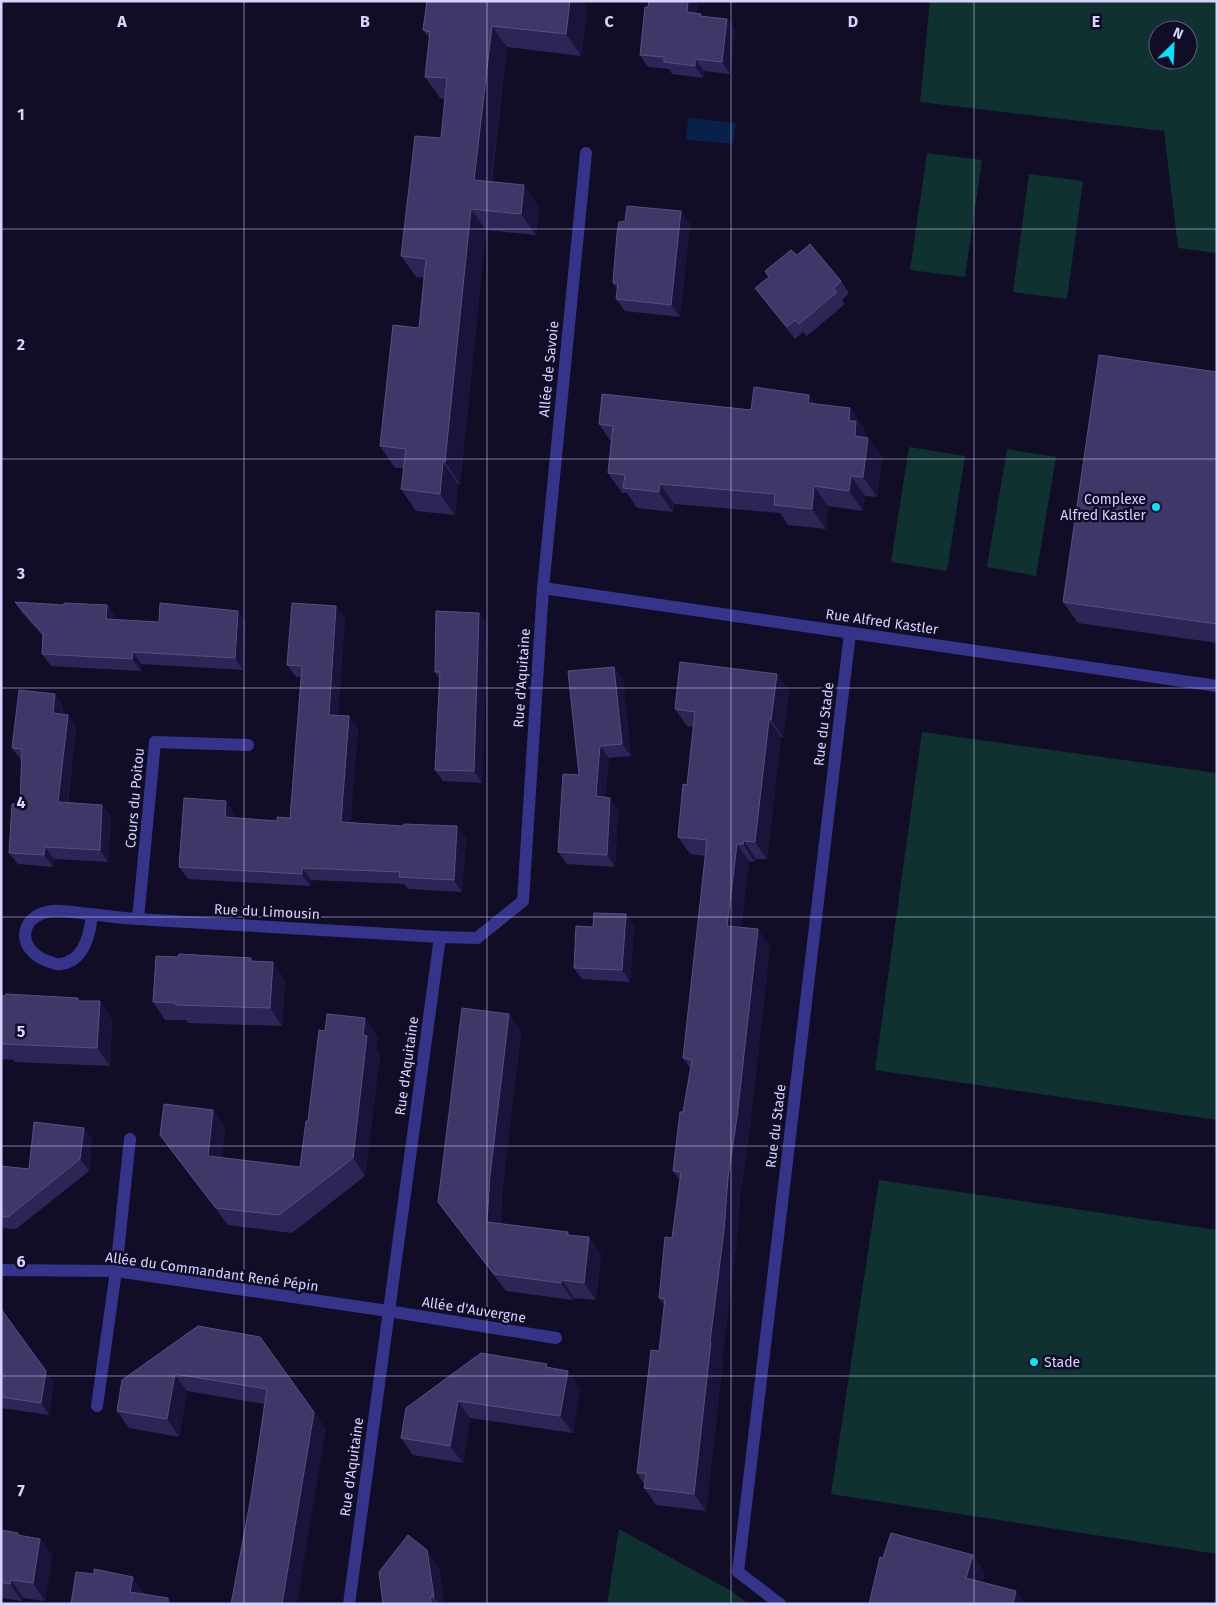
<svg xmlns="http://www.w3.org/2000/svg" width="1218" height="1605" font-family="'Fira Sans',sans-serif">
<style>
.green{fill:#0f3130;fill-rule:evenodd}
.water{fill:#07214b}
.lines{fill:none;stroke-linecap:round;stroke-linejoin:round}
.street{stroke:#36348a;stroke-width:12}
.wall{fill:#2e2456}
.shaded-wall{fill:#1b133b}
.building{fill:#403768;stroke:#584f80}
.grid{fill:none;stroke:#d7d3ff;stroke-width:1;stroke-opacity:0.55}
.poi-dot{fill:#00e6fe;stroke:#110d27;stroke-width:2}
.labels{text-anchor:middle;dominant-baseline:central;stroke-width:5;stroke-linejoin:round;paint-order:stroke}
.street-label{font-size:14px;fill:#d7d3ff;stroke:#110d27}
.poi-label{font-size:14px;fill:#d7d3ff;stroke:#110d27;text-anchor:end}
.grid-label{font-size:16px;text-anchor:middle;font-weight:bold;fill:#d7d3ff;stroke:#110d27;stroke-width:5;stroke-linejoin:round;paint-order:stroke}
</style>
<rect width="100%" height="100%" fill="#110d27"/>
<g class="green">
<path d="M930,1H1217V253L1178,248L1164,131L920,102ZM1158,30H1188V60H1158Z"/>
<polygon points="927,153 982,160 965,277 910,270"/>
<polygon points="1029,174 1083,181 1067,299 1013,292"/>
<polygon points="909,447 965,456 947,571 891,562"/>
<polygon points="1007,449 1056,457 1036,576 987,567"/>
<polygon points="922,732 1217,773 1217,1120 875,1070"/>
<polygon points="879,1180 1217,1230 1217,1554 831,1494"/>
<polygon points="619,1529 733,1592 748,1604 607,1604"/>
</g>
<polygon class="water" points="688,118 736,123 733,144 686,140"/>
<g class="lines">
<g class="street">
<polyline points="543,588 1217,686"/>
<path d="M92,915C90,934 84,962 60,964C57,965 53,963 50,962C15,951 18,915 52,911C64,910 77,913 90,914C111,917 132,919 153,920C249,926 345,932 440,937"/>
<polyline points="138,919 155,742 248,745"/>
<polyline points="1,1270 116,1271 388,1311 556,1338"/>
<polyline points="97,1406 116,1271 130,1139"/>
<polyline points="349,1604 440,937 477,938 523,901 543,588 586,153"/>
<polyline points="780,1604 738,1572 850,633"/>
</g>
</g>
<g class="wall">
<polygon points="427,1 582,1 587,8 581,56 507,47 492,181 539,206 536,235 486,230 460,484 458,484 455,515 416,511 401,489 404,468 395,468 380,446 419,328 424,278 416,277 401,256 441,138 445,99 440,98 425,77 430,39 423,30"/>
<polygon points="649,1 698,1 697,13 701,14 703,17 727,19 735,31 730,74 704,71 703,78 672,74 669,69 648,67 640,55"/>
<polygon points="690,223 680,317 625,311 616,299 618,290 613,283"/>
<polygon points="797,255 841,281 849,293 842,300 845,304 807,336 803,332 795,339 764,300 755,288"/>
<polygon points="1217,372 1217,643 1078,623 1063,602"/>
<polygon points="809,395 815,404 850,408 864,428 863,431 882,457 877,497 865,496 863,511 828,506 826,529 788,525 780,513 674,504 673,512 637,508 627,493 622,493 608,473 611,442 599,424 751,410"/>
<polygon points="15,602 64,605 107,605 115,617 115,620 159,622 238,611 246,623 243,670 141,664 141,671 51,666 42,654 43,636 23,614"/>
<polygon points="479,613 488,625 482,783 443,781 435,770 439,678 435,672"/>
<polygon points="345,618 338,715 358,728 350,822 466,838 462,892 408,889 404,884 311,880 310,886 188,879 179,867 226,801 234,813 234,818 277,821 290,818 301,677 296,677 287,665"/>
<polygon points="614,667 623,679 631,756 609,758 605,797 618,810 615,867 567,864 558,852 579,775"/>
<polygon points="789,691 783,737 781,737 767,859 756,859 755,862 749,861 741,927 770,947 749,1134 740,1195 736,1247 722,1358 723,1360 706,1511 656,1505 644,1488 644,1484 637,1473 659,1351 665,1306 659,1298 672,1238 680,1180 673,1171 691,1069 683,1058 705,856 690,854 678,837 687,785 693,727 687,726 675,709"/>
<polygon points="63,706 63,714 68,715 76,727 68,802 111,816 108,862 54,859 53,867 18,864 9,853 20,804 21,760 12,748"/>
<polygon points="634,925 630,982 582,979 574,968 593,927"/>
<polygon points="253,962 285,980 282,1026 188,1023 186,1020 165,1020 153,1002"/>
<polygon points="1,996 80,1001 112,1019 110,1066 15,1062 14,1060 1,1059"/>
<polygon points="509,1014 521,1032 502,1193 501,1224 568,1232 570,1235 589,1237 601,1254 596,1300 574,1298 573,1300 506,1291 450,1219 438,1202"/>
<polygon points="378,1036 376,1048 380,1054 365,1176 292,1233 228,1225 172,1152 160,1135 213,1110 225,1127 222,1158 300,1167 308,1121"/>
<polygon points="84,1128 92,1140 89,1171 16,1229 1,1228 1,1166 29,1169"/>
<polygon points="1,1309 54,1383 49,1415 1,1408"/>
<polygon points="198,1326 326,1429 251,1497 264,1404 187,1391 179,1437 129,1428 117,1411"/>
<polygon points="550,1368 580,1388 573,1433 470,1418 463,1463 413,1455 401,1438 406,1408"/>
<polygon points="1,1530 20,1536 40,1539 52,1556 45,1601 23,1598 22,1601 1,1598"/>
<polygon points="439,1567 444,1604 383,1604"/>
</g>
<g class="shaded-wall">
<polygon points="570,1 582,1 587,8 581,56 566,34"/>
<polygon points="688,1 698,1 696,24 687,12"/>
<polygon points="727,19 735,31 730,74 722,62"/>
<polygon points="492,26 507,47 489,201 474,180"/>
<polygon points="695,59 704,71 703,78 695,66"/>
<polygon points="524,185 539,206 536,235 521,214"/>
<polygon points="471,209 486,230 460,484 445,462"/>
<polygon points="681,211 690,223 680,317 671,305"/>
<polygon points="809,395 823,415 808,403"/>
<polygon points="850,408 864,428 863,431 882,457 877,497 863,477 855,436 849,421"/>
<polygon points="443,462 458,484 455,515 440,494"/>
<polygon points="851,476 865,496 863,511 849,491"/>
<polygon points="660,484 674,504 673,512 659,492"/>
<polygon points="814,486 828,506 826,529 812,509"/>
<polygon points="107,605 115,617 114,631 106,619"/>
<polygon points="336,606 345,618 337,727 329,715"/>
<polygon points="238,611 246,623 243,670 235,658"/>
<polygon points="479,613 488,625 482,783 474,771"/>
<polygon points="133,652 141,664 141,671 132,659"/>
<polygon points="614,667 623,679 631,756 622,744"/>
<polygon points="777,674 789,691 783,737 771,720"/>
<polygon points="55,694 63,706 61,725 53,713"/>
<polygon points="68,715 76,727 66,814 58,802"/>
<polygon points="349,716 358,728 350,834 341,822"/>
<polygon points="769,720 781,737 767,859 755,842"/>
<polygon points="600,746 609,758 604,808 596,796"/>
<polygon points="610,798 618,810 615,867 607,855"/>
<polygon points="226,801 234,813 233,829 225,817"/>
<polygon points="102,805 111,816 108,862 100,850"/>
<polygon points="457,826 466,838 462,892 454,880"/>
<polygon points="744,841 756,859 755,862 743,844"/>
<polygon points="737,844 749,861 739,943 727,926"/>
<polygon points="45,847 54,859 53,867 44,855"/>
<polygon points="302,868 311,880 310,886 302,874"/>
<polygon points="626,914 634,925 630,982 622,970"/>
<polygon points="758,929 770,947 749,1134 740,1195 736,1247 722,1358 723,1360 706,1511 694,1494 728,1178"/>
<polygon points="273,962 285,980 282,1026 270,1008"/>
<polygon points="100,1001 112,1019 110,1066 97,1048"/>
<polygon points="509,1014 521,1032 502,1193 500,1239 487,1222 490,1176"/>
<polygon points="365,1018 378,1036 376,1048 380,1054 365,1176 353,1158 363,1035"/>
<polygon points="213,1110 225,1127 221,1174 208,1156"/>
<polygon points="84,1128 92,1140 89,1171 80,1159"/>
<polygon points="589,1237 601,1254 596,1300 584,1283"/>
<polygon points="562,1280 574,1298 573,1300 561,1283"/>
<polygon points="46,1371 54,1383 49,1415 41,1403"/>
<polygon points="568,1371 580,1388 573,1433 560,1416"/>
<polygon points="175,1374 187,1391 179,1437 167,1419"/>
<polygon points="458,1401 470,1418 463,1463 450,1446"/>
<polygon points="314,1412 326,1429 297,1604 282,1604"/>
<polygon points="40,1539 52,1556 45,1601 33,1583"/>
<polygon points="427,1550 439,1567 444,1604 439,1604 434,1597"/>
<polygon points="973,1555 985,1573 979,1596 966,1578"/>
<polygon points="133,1577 145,1594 143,1604 130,1592"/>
<polygon points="11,1580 23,1598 22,1601 10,1584"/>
<polygon points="1016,1591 1025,1604 1013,1604"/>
<polygon points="430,1597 435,1604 432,1604"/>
<polygon points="168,1598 172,1604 168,1604"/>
</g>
<g class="building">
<polygon points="427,1 570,1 566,34 492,26 474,180 524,185 521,214 471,209 445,462 443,462 440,494 401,489 406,449 380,446 393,325 419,328 426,259 401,256 415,136 441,138 447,78 425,77 430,32 423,30"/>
<polygon points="649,1 688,1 687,12 701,14 700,16 727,19 722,62 695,59 695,66 664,62 664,57 640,55 645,7 648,7"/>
<polygon points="627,206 681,211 671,305 616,299 618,283 613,283 617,233 619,222 625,221"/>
<polygon points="810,244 841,281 833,289 837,292 799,324 795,320 787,327 755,288 769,277 765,271 791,250 797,255"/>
<polygon points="1099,355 1217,372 1217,624 1063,602"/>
<polygon points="754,387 809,395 808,403 850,408 849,421 856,421 855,436 868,438 863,477 851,476 849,491 814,486 812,509 774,505 775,494 660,484 659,492 623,488 625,475 608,473 613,426 599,424 602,394 751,410"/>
<polygon points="15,602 64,605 64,603 107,605 106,619 159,622 160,603 238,611 235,658 133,652 132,659 42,654 43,634"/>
<polygon points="292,603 336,606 329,715 349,716 341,822 403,826 404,824 457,826 454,880 399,877 400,872 302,868 302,874 179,867 184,798 226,801 225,817 277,821 277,817 290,818 302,666 287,665"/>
<polygon points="436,611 479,613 474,771 435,770 440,672 435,672"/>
<polygon points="680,662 777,674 771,720 769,720 755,842 744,841 743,844 737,844 727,926 758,929 737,1117 728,1178 724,1230 710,1342 711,1342 694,1494 644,1488 646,1473 637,1473 651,1350 659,1351 665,1299 659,1298 665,1237 672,1238 681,1172 673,1171 680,1112 683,1112 692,1060 683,1058 707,840 678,837 683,784 687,785 695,712 675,709"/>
<polygon points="614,667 622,744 600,746 596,796 610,798 607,855 558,852 563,774 579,775 568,671"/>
<polygon points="19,690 55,694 53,713 68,715 58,802 102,805 100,850 45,847 44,855 9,853 12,804 20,804 22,749 12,748"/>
<polygon points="594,913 626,914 622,970 574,968 576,926 593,927"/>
<polygon points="179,954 251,958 251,961 273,962 270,1008 176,1005 176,1003 153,1002 156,956 178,957"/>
<polygon points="6,994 78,998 78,1001 100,1001 97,1048 3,1044 3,1042 1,1042 1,996 5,996"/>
<polygon points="462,1008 509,1014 490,1176 487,1222 568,1232 567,1235 589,1237 584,1283 562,1280 561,1283 494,1274 438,1202"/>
<polygon points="327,1014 365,1018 363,1035 367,1036 353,1158 279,1215 216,1208 160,1135 164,1104 213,1110 208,1156 300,1167 306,1121 308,1121 319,1030 325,1031"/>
<polygon points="34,1122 84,1128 80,1159 8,1217 1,1216 1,1166 29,1169"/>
<polygon points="1,1309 46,1371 41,1403 1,1397"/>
<polygon points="198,1326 260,1337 314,1412 282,1604 231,1604 251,1497 267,1389 175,1374 167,1419 117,1411 122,1380"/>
<polygon points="481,1353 547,1364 546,1367 568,1371 560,1416 458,1401 450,1446 401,1438 406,1408"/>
<polygon points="1,1530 18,1533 18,1535 40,1539 33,1583 11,1580 10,1584 1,1582"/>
<polygon points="891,1533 973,1555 966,1578 1016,1591 1013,1604 869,1604 880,1557 883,1558"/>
<polygon points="408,1535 427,1550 434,1597 430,1597 432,1604 383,1604 379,1572"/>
<polygon points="94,1569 133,1577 130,1592 168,1598 168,1603 170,1604 71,1604 76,1572 94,1574"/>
</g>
<path class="grid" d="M244,1V1604M487,1V1604M731,1V1604M974,1V1604M1,229H1217M1,459H1217M1,688H1217M1,917H1217M1,1146H1217M1,1376H1217"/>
<g class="poi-dot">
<circle cx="1156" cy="507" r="5"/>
<circle cx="1034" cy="1362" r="5"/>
</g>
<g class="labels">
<g class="street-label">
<text transform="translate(549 369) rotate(-84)">Allée de Savoie</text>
<text transform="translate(882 622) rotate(8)">Rue Alfred Kastler</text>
<text transform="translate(522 678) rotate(-86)">Rue d'Aquitaine</text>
<text transform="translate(824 724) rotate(-83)">Rue du Stade</text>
<text transform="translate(135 798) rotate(-85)">Cours du Poitou</text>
<text transform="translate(267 912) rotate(3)">Rue du Limousin</text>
<text transform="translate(407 1066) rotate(-82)">Rue d'Aquitaine</text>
<text transform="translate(776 1126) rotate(-83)">Rue du Stade</text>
<text transform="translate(212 1272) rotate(8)">Allée du Commandant René Pépin</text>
<text transform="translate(474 1310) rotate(9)">Allée d'Auvergne</text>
<text transform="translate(352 1467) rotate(-82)">Rue d'Aquitaine</text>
</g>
<g class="poi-label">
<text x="1146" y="499">Complexe<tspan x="1146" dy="16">Alfred Kastler</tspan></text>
<text x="1044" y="1362" text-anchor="start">Stade</text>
</g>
</g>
<g class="grid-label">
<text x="122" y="27">A</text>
<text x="365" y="27">B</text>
<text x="609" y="27">C</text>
<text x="853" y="27">D</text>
<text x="1096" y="27">E</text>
<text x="21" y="120">1</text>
<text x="21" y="350">2</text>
<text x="21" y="579">3</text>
<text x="21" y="808">4</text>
<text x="21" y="1037">5</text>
<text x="21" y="1267">6</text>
<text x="21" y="1496">7</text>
</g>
<rect width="1218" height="1605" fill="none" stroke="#d7d3ff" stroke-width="5"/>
<g transform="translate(1173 45) rotate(24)"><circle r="24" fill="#110d27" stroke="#605c7d"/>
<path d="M0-4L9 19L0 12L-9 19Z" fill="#00e6fe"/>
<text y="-8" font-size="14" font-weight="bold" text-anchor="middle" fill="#d7d3ff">N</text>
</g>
</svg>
